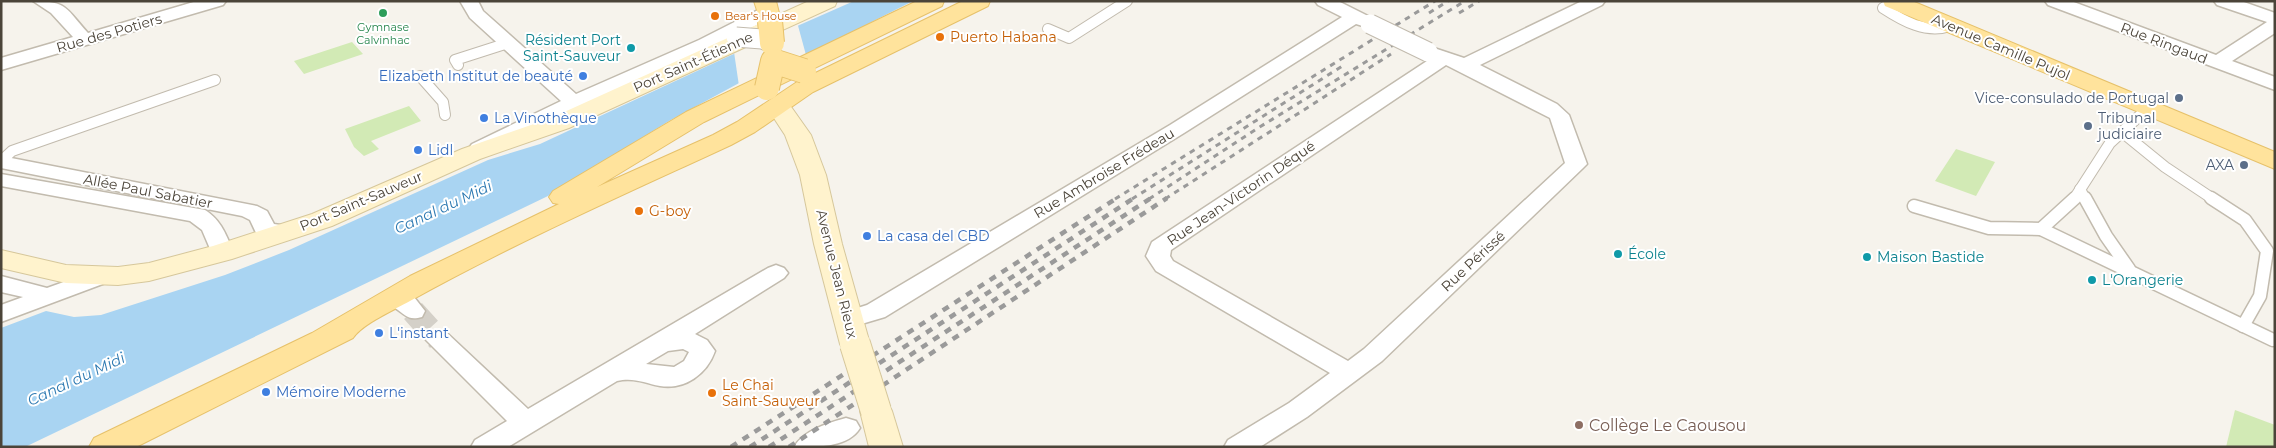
<svg xmlns="http://www.w3.org/2000/svg" width="2276" height="448" font-family="Montserrat,sans-serif">
<style>
.green{fill:#d2eab5}
.water{fill:#a9d4f2}
.pier{fill:#f6f3ec}
.lines{fill:none;stroke-linecap:round;stroke-linejoin:round}
.street-tunnel{stroke:#d4d0c8;stroke-width:24;stroke-dasharray:24 12;stroke-linecap:butt}
.lane-far1-casing{stroke:#c2bbae;stroke-width:12}
.lane-casing{stroke:#c2bbae;stroke-width:15}
.street-casing{stroke:#c2bbae;stroke-width:3}
.secondary-casing{stroke:#d6c79b;stroke-width:2}
.primary-casing{stroke:#e6c16a;stroke-width:2}
.lane-far1{stroke:#fff;stroke-width:10}
.lane{stroke:#fff;stroke-width:12}
.street{fill:#fff;fill-rule:evenodd}
.secondary{fill:#fff3cd;fill-rule:evenodd}
.primary{fill:#ffe39c;fill-rule:evenodd}
.rail-far1{stroke:#9a9a9a;stroke-width:3;stroke-dasharray:5.5 5.5;stroke-linecap:butt}
.rail{stroke:#9a9a9a;stroke-width:4.5;stroke-dasharray:7 7;stroke-linecap:butt}
.street-bridge-casing{stroke:#c2bbae;stroke-width:21;stroke-linecap:butt}
.secondary-bridge-casing{stroke:#d6c79b;stroke-width:32;stroke-linecap:butt}
.primary-bridge-casing{stroke:#e6c16a;stroke-width:26;stroke-linecap:butt}
.street-bridge{stroke:#fff;stroke-width:19}
.secondary-bridge{stroke:#fff3cd;stroke-width:30}
.primary-bridge{stroke:#ffe39c;stroke-width:24}
.leisure-dot{fill:#2e9e5b;stroke:#fff;stroke-width:2}
.food-dot{fill:#e8710a;stroke:#fff;stroke-width:2}
.culture-dot{fill:#0f9aa8;stroke:#fff;stroke-width:2}
.shop-dot{fill:#3f7fe0;stroke:#fff;stroke-width:2}
.service-dot{fill:#5c6f8a;stroke:#fff;stroke-width:2}
.education-dot{fill:#8d6e63;stroke:#fff;stroke-width:2}
.labels{text-anchor:middle;dominant-baseline:central;stroke-width:4;stroke-linejoin:round;paint-order:stroke}
.far-food-label{font-size:11px;fill:#c56008;stroke:#fff;text-anchor:start}
.far-leisure-label{font-size:11px;fill:#27864d;stroke:#fff}
.street-label{font-size:14px;fill:#4b4439;stroke:#fff}
.food-label{font-size:14px;fill:#c56008;stroke:#fff;text-anchor:start}
.culture-label{font-size:14px;fill:#0d838f;stroke:#fff;text-anchor:start}
.shop-label{font-size:14px;fill:#366cbe;stroke:#fff;text-anchor:start}
.service-label{font-size:14px;fill:#4e5e75;stroke:#fff;text-anchor:end}
.water-label{font-size:15px;font-style:italic;fill:#2e7ab2;stroke:#fff}
.near-education-label{font-size:16px;fill:#785e54;stroke:#fff;text-anchor:start}
</style>
<rect width="100%" height="100%" fill="#f6f3ec"/>
<g class="green">
<polygon points="352,42 363,54 304,74 294,61"/>
<polygon points="409,106 421,121 371,141 379,149 364,156 354,147 345,129"/>
<polygon points="1956,149 1995,162 1976,196 1935,181"/>
<polygon points="2235,410 2275,425 2275,447 2226,447"/>
</g>
<polygon class="water" points="854,1 913,1 816,50 741,82 669,121 548,196 25,447 1,447 1,328 46,311 74,317 101,315 225,275 289,250 488,160 540,144 727,57"/>
<polygon class="pier" points="797,22 806,55 739,86 734,52"/>
<g class="lines">
<polyline class="street-tunnel" points="413,311 439,340"/>
<defs>
<g id="lane-far1">
<path d="M1894,1L1883,8C1903,21 1926,34 1950,26"/>
<polyline points="1048,29 1069,38 1127,1"/>
<polyline points="458,65 455,60 508,43"/>
<polyline points="420,76 443,102 445,115"/>
<polyline points="2122,132 2165,167 2213,199"/>
<polyline points="1,161 12,151 215,80"/>
<polyline points="2080,189 2085,199"/>
<polyline points="2074,199 2110,143 2148,108"/>
</g>
<g id="lane">
<polyline points="2085,198 2106,236 2129,269"/>
<polyline points="2211,198 2245,220 2267,251 2260,296 2243,326"/>
<polyline points="1914,206 1989,228 2041,229 2075,198"/>
<polyline points="2041,229 2273,340"/>
</g>
<g id="street">
<path d="M33,1C68,1 66,9 88,33L197,1H226L223,5L1,70V58L73,37L51,13Z"/>
<polygon points="460,1 478,1 483,11 576,94 699,40 762,8 774,8 777,12 774,16 713,48 479,154 472,152 469,148 472,144 561,101 470,18"/>
<polygon points="1315,1 1338,1 1372,18 1375,22 1372,26 1366,27 1356,24 1184,133 885,317 848,328 839,326 836,320 839,314 867,305 1170,125 1342,17 1318,5"/>
<path d="M1582,1H1605L1602,5L1480,65L1557,104L1569,115L1587,164L1583,168L1382,361L1307,417L1260,447H1224L1228,440L1289,403L1330,373L1156,271L1146,256L1152,242L1430,59L1421,56L1419,52L1421,48L1428,46L1464,58ZM1446,65L1550,118L1565,163L1364,349L1348,361L1173,261L1170,256L1171,250Z"/>
<polygon points="2045,1 2071,1 2216,55 2267,22 2217,5 2214,1 2241,1 2275,13 2275,33 2232,61 2275,77 2275,90 2048,5"/>
<polygon points="1,156 257,206 267,211 274,224 294,227 297,232 294,237 286,239 257,235 250,220 242,216 1,168"/>
<path d="M1,174L205,210C222,221 226,235 234,253L230,258L222,260L214,258L202,230L190,221L1,186Z"/>
<path d="M776,265L784,268L788,273L784,278L695,334L707,340L715,351C707,374 685,390 660,386C645,383 633,377 617,381L508,447H471L475,440L507,421L426,340L430,334L439,331L448,334L528,409L768,268ZM683,349L689,352L684,361L674,367L646,364L668,351Z"/>
<polygon points="100,269 108,272 112,277 108,282 1,322 1,305 23,297 1,292 1,276 47,288"/>
<path d="M394,291L414,297L425,311L422,317C408,321 406,315 395,308C389,305 386,305 382,299L385,293Z"/>
<path d="M846,418L856,421L860,428C848,448 816,447 794,447C804,430 828,423 846,418Z"/>
</g>
<g id="secondary">
<polygon points="809,1 837,1 835,6 569,128 480,159 332,226 232,259 149,281 118,285 66,283 1,268 1,250 66,265 118,267 149,263 213,246 312,214 462,149 551,118"/>
<polygon points="778,99 787,101 811,135 826,175 842,244 870,344 866,352 855,355 844,352 840,344 814,244 800,175 785,135 766,106 769,101"/>
<polygon points="876,399 888,403 892,411 903,447 869,447 860,411 864,403"/>
</g>
<g id="primary">
<polygon points="754,1 776,1 781,21 778,26 770,28 762,26"/>
<path d="M917,1H944L942,6L704,122L597,187L713,135L737,122L797,82L963,1H990L988,6L813,92L755,132L731,145C623,195 514,243 410,301C394,310 362,324 353,338L136,447H89L94,438L312,333L410,276L559,204L553,203L549,197L553,191L686,112Z"/>
<polygon points="1883,1 1912,1 2275,152 2275,169 1885,6"/>
</g>
</defs>
<use href="#lane-far1" class="lane-far1-casing"/>
<use href="#lane" class="lane-casing"/>
<use href="#street" class="street-casing"/>
<use href="#secondary" class="secondary-casing"/>
<use href="#primary" class="primary-casing"/>
<use href="#lane-far1" class="lane-far1"/>
<use href="#lane" class="lane"/>
<use href="#street" class="street"/>
<use href="#secondary" class="secondary"/>
<use href="#primary" class="primary"/>
<g class="rail-far1">
<polyline points="1429,13 1448,1"/>
<polyline points="1459,13 1479,1"/>
<polyline points="1115,199 1435,1"/>
<polyline points="1132,199 1344,65"/>
<polyline points="1149,199 1258,128 1465,1"/>
<polyline points="1165,199 1391,54"/>
</g>
<g class="rail">
<polyline points="731,447 1117,198"/>
<polyline points="750,447 1134,198"/>
<polyline points="769,447 1151,198"/>
<polyline points="789,447 1167,198"/>
</g>
<defs>
<g id="street-bridge">
<polyline points="1370,24 1428,52"/>
<polyline points="736,37 762,39 772,43"/>
</g>
<polyline id="secondary-bridge" points="855,344 876,411"/>
<g id="primary-bridge">
<polyline points="770,21 772,43"/>
<polyline points="767,88 773,61 804,71"/>
</g>
</defs>
<use href="#street-bridge" class="street-bridge-casing"/>
<use href="#secondary-bridge" class="secondary-bridge-casing"/>
<use href="#primary-bridge" class="primary-bridge-casing"/>
<use href="#street-bridge" class="street-bridge"/>
<use href="#secondary-bridge" class="secondary-bridge"/>
<use href="#primary-bridge" class="primary-bridge"/>
</g>
<circle class="leisure-dot" cx="383" cy="13" r="5"/>
<g class="food-dot">
<circle cx="715" cy="16" r="5"/>
<circle cx="940" cy="37" r="5"/>
<circle cx="639" cy="211" r="5"/>
<circle cx="712" cy="393" r="5"/>
</g>
<g class="culture-dot">
<circle cx="631" cy="48" r="5"/>
<circle cx="1618" cy="254" r="5"/>
<circle cx="1867" cy="257" r="5"/>
<circle cx="2092" cy="280" r="5"/>
</g>
<g class="shop-dot">
<circle cx="583" cy="76" r="5"/>
<circle cx="484" cy="118" r="5"/>
<circle cx="418" cy="150" r="5"/>
<circle cx="867" cy="236" r="5"/>
<circle cx="379" cy="333" r="5"/>
<circle cx="266" cy="392" r="5"/>
</g>
<g class="service-dot">
<circle cx="2179" cy="98" r="5"/>
<circle cx="2088" cy="126" r="5"/>
<circle cx="2244" cy="165" r="5"/>
</g>
<circle class="education-dot" cx="1579" cy="425" r="5"/>
<g class="labels">
<g class="far-food-label">
<text x="725" y="16">Bear's House</text>
</g>
<g class="far-leisure-label">
<text x="383" y="27">Gymnase<tspan x="383" dy="13">Calvinhac</tspan></text>
</g>
<g class="street-label">
<text transform="translate(109 33) rotate(-16)">Rue des Potiers</text>
<text transform="translate(2164 43) rotate(21)">Rue Ringaud</text>
<text transform="translate(2001 47) rotate(23)">Avenue Camille Pujol</text>
<text transform="translate(693 62) rotate(-24)">Port Saint-Étienne</text>
<text transform="translate(1104 173) rotate(-31)">Rue Ambroise Frédeau</text>
<text transform="translate(148 191) rotate(11)">Allée Paul Sabatier</text>
<text transform="translate(1241 193) rotate(-34)">Rue Jean-Victorin Déqué</text>
<text transform="translate(361 201) rotate(-23)">Port Saint-Sauveur</text>
<text transform="translate(1473 261) rotate(-43)">Rue Périssé</text>
<text transform="translate(837 274) rotate(76)">Avenue Jean Rieux</text>
</g>
<g class="food-label">
<text x="950" y="37">Puerto Habana</text>
<text x="649" y="211">G-boy</text>
<text x="722" y="385">Le Chai<tspan x="722" dy="16">Saint-Sauveur</tspan></text>
</g>
<g class="culture-label">
<text x="621" y="40" text-anchor="end">Résident Port<tspan x="621" dy="16">Saint-Sauveur</tspan></text>
<text x="1628" y="254">École</text>
<text x="1877" y="257">Maison Bastide</text>
<text x="2102" y="280">L'Orangerie</text>
</g>
<g class="shop-label">
<text x="573" y="76" text-anchor="end">Elizabeth Institut de beauté</text>
<text x="494" y="118">La Vinothèque</text>
<text x="428" y="150">Lidl</text>
<text x="877" y="236">La casa del CBD</text>
<text x="389" y="333">L'instant</text>
<text x="276" y="392">Mémoire Moderne</text>
</g>
<g class="service-label">
<text x="2169" y="98">Vice-consulado de Portugal</text>
<text x="2098" y="118" text-anchor="start">Tribunal<tspan x="2098" dy="16">judiciaire</tspan></text>
<text x="2234" y="165">AXA</text>
</g>
<g class="water-label">
<text transform="translate(443 207) rotate(-25)">Canal du Midi</text>
<text transform="translate(76 379) rotate(-25)">Canal du Midi</text>
</g>
<g class="near-education-label">
<text x="1589" y="425">Collège Le Caousou</text>
</g>
</g>
<rect width="2276" height="448" fill="none" stroke="#4b4439" stroke-width="5"/>
</svg>
